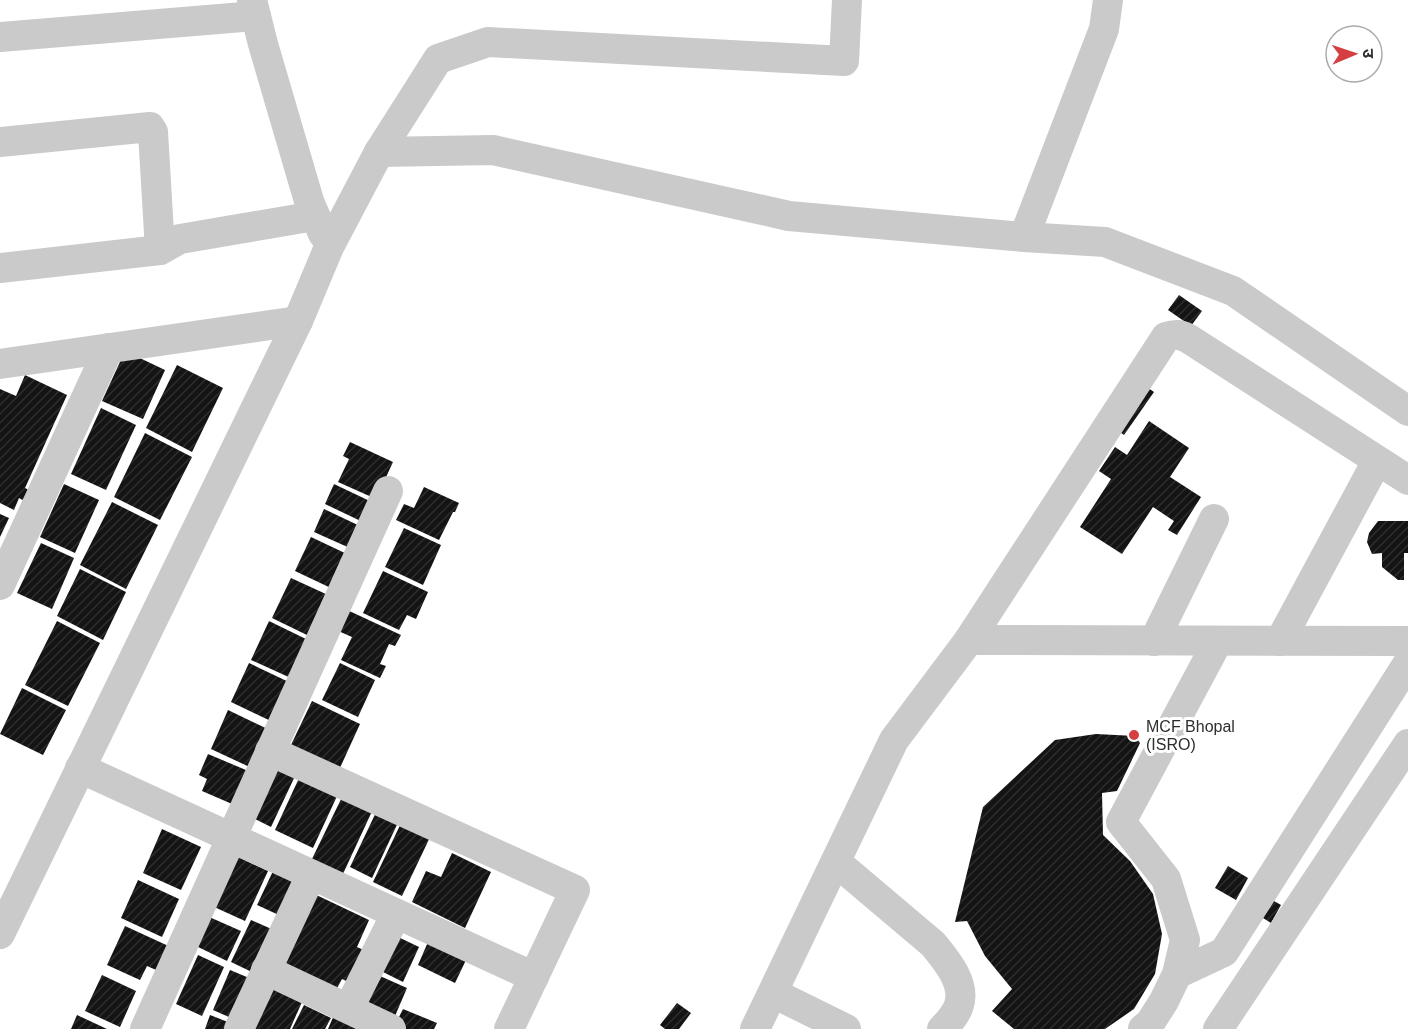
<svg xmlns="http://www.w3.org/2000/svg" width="1408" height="1029" font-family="Helvetica,'Noto Sans Devanagari',sans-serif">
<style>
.building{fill:url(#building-hatch)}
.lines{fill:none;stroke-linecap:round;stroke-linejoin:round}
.minor{stroke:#cacaca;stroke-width:30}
.poi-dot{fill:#d53f42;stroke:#fff;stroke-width:2}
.labels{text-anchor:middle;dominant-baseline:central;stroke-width:6;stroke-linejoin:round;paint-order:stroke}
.poi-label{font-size:16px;fill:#2d2d2d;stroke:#fff;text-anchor:start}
</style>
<defs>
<pattern id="building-hatch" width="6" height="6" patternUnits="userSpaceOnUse" patternTransform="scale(1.5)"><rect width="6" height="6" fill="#141414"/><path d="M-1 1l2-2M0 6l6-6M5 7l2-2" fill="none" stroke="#2e2e2e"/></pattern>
</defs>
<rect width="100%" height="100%" fill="#fff"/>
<g class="building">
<polygon points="1179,295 1202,311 1191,326 1168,310"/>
<polygon points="125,351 165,370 143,419 102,401"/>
<polygon points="177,365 223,388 192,452 146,428"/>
<polygon points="25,375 67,395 25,488 31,491 26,502 19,498 14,510 0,503 0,389 16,396"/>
<polygon points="1141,383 1154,392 1124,435 1111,426"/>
<polygon points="101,408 136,425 106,490 71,474"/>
<polygon points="1149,421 1189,448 1170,477 1201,497 1177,535 1168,530 1174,521 1153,507 1122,554 1080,527 1111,479 1099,471 1115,447 1127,455"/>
<polygon points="145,433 192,457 160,520 114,497"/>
<polygon points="350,442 393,462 376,499 338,482 349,459 343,456"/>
<polygon points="64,484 99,500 75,553 40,537"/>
<polygon points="334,484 376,504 367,524 325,504"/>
<polygon points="424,487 459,503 455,512 453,512 439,540 396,520 404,504 414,508"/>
<polygon points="112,502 158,525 126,589 80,565"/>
<polygon points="324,509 362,527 352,549 314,532"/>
<polygon points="0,514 9,518 0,537"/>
<polygon points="1378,521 1408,521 1408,553 1404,553 1404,580 1398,580 1382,567 1382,553 1372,554 1367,542 1369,533"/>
<polygon points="404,528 441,545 423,585 385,567"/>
<polygon points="311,537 349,555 333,589 295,571"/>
<polygon points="41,543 74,558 52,609 17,593"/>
<polygon points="80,569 126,592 103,640 57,616"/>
<polygon points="383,571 428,592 416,619 407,615 399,630 363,613"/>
<polygon points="291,578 328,595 309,636 272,618"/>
<polygon points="345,609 401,635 395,646 389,644 380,664 386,666 380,678 341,660 352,637 336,630"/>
<polygon points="57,621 100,643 68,706 25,685"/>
<polygon points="269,621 310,641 293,679 251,660"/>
<polygon points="249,663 293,684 275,723 231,702"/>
<polygon points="340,663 375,680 358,717 322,700"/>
<polygon points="22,688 66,710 43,755 0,734"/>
<polygon points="312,701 360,724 339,770 290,747"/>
<polygon points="228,710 274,732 256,770 211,749"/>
<polygon points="1096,734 1135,736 1140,743 1117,791 1102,793 1103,835 1130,861 1153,894 1162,934 1155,974 1134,1009 1105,1029 1014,1029 992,1011 1012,989 985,956 967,921 955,922 983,807 1055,740"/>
<polygon points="208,754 253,773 239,807 202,791 207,779 199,775"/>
<polygon points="274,764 296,774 271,827 249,816"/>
<polygon points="300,776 338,794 313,848 275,830"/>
<polygon points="344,793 374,807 342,876 311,861"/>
<polygon points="380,804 402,814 372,878 350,867"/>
<polygon points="403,819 432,833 402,896 373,882"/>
<polygon points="162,829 201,847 181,890 143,873"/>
<polygon points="452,853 491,872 465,928 412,902 426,871 441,877"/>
<polygon points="236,856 268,871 245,921 212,906"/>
<polygon points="1228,866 1248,878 1236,900 1215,888"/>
<polygon points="274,869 303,882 281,916 257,905"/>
<polygon points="138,880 179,899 162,937 121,918"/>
<polygon points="308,891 369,920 357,947 372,954 357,986 342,979 334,994 273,965"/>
<polygon points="1265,896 1281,905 1271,923 1255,913"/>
<polygon points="207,916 241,931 227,961 194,945"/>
<polygon points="251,920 276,931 256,974 231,962"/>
<polygon points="125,926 175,949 163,973 147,966 140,980 107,965"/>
<polygon points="394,935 419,947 403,982 377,969"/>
<polygon points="428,942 466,960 455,983 418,965"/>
<polygon points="198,955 224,967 202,1016 176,1004"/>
<polygon points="230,970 254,980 238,1021 213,1010"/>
<polygon points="371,972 407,988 392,1023 355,1007"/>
<polygon points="102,975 136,991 120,1027 85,1011"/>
<polygon points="267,975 306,993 290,1029 247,1029"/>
<polygon points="677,1003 691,1013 679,1029 665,1029 660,1025"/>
<polygon points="304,1005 331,1018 325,1029 292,1029"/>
<polygon points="337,1008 382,1029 328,1029"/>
<polygon points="403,1009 437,1023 434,1029 405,1029 395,1025"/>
<polygon points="77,1015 107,1029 71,1029"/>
<polygon points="210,1015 233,1024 231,1029 205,1029"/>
</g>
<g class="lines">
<g class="minor">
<polyline points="252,0 263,44 309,201 323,234"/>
<polyline points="0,37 256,16"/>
<polyline points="0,142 150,127 153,132 160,250"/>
<polyline points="379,152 493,150 789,216 1024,237 1105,242 1233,291 1408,411"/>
<polyline points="1024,237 1104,29 1108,0"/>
<polyline points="0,268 160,250 180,239 315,216"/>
<polyline points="0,364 298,321"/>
<polyline points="0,585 109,348"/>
<polyline points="969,640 1408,641"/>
<polyline points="1154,641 1214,519"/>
<polyline points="1280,641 1377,461"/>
<polyline points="270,751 575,890 509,1029"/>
<polyline points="80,768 534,977"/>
<path d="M836,862L933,944C946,960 966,983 959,1005C956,1015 949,1022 942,1029"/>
<polyline points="0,934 298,321 329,247 379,152 438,59 488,42 844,61 847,0"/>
<polyline points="266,970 391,1029"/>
<polyline points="1177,974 1224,952 1408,663"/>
<polyline points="773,993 846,1029"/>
<polyline points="349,1008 396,914"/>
<polyline points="145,1029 388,491"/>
<polyline points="239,1029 311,875"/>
<path d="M755,1029L894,740L969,640L1166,337C1175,334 1180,334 1189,339L1408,480"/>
<polyline points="1143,1029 1150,1023 1164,1001 1177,974 1185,940 1166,879 1121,822 1218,641"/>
<polyline points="1218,1029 1408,744"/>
</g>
</g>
<circle class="poi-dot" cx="1134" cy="735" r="6"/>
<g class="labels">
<g class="poi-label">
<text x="1146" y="726">MCF Bhopal<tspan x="1146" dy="18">(ISRO)</tspan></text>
</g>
</g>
<g transform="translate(1354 54) rotate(88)"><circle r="28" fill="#ffffff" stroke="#ababab" stroke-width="1.5"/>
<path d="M0-4.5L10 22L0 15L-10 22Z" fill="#d53f42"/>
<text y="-9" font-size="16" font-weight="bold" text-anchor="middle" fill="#2d2d2d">उ</text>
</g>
</svg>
